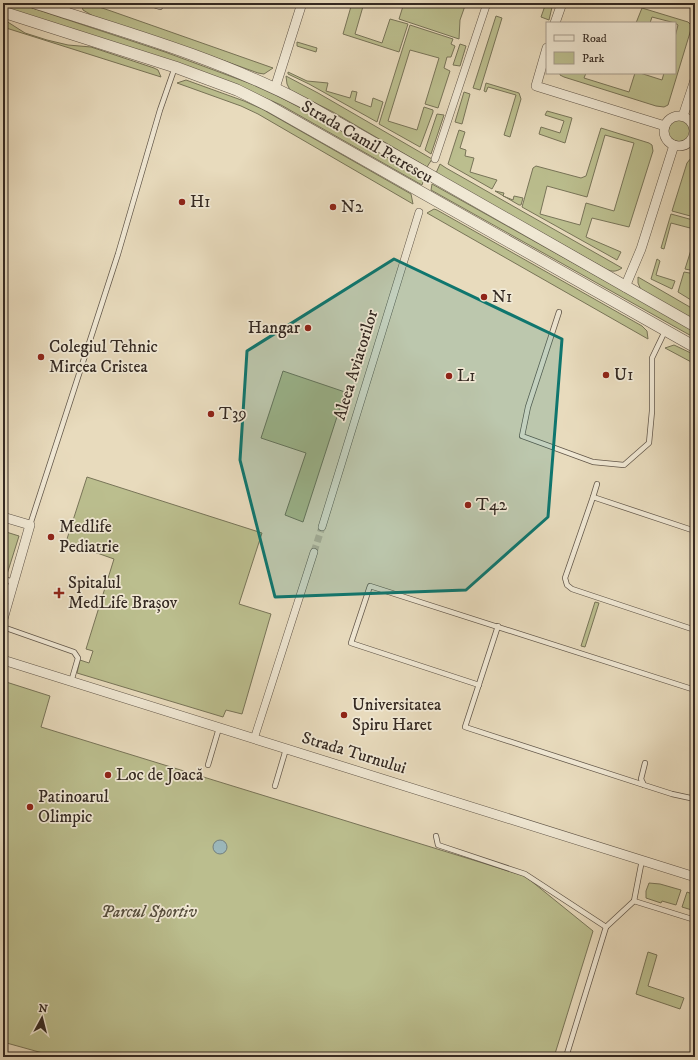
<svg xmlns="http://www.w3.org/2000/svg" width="698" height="1060" font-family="'IM FELL DW Pica',serif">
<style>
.green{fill:#bbbe8e;stroke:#787458;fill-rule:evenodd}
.water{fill:#9cb8bc;stroke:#727f7e}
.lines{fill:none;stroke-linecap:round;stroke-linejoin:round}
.pedestrian-tunnel{stroke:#c4b79e;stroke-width:7;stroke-dasharray:7 3.5;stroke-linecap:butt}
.service-casing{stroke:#615649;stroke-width:6}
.pedestrian-casing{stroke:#615649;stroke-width:8}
.minor-casing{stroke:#615649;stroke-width:10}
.tertiary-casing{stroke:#615649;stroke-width:12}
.service{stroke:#f0e8d4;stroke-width:4.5}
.pedestrian{stroke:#f0e8d4;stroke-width:7}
.minor{stroke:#f0e8d4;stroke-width:9}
.tertiary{stroke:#f0e8d4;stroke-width:11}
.marked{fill:#0f766e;fill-opacity:0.2;stroke:#0f766e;stroke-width:3;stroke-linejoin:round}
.poi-dot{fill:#8f2418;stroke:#f0e8d4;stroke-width:1.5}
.labels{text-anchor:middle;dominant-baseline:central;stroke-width:3.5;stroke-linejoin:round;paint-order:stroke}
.street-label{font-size:17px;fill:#342922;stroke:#f0e8d4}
.poi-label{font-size:17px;fill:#342922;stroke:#f0e8d4;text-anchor:start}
.park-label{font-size:17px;font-style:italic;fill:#564e3d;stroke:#f0e8d4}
</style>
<rect width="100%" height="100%" fill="#e8dbbd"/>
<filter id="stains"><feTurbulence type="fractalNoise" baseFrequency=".005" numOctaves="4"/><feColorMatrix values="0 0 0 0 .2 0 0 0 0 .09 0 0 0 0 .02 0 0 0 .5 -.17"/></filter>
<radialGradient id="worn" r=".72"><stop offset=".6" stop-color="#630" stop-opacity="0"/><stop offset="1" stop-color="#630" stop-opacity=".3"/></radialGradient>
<g class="green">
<polygon points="3,3 17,3 165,52 265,89 325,121 424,179 422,185 281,105 234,84 3,7"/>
<polygon points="81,3 87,3 111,11 273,68 264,74 258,73 186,47 93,16 83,10"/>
<polygon points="352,3 364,3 355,34 382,43 390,19 408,24 399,52 343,34"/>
<polygon points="404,3 466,3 460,20 459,39 399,19"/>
<polygon points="546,3 553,3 549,20 541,17"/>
<polygon points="642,8 688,22 692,26 668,105 664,107 656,106 564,77 560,75 560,73 586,73 584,78 629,92 635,73 640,73 662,80 664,73 675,73 675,37 678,25 675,23 652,17 650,23 636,23"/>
<polygon points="496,16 502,18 480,90 473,88"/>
<polygon points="3,19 25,33 47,40 68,45 91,47 154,68 158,70 161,77 3,27"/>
<polygon points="410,25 453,39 451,44 455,46 451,57 447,57 444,68 450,71 438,108 425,104 439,58 410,50 388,121 417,130 424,107 433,110 433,112 420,147 379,124"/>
<polygon points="297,42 317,48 316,52 297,46"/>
<polygon points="460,44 466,46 460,66 453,65"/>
<polygon points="288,72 307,81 328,83 326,91 350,98 352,91 357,92 355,101 371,107 373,98 383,102 377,122 309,84 288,74"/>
<polygon points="286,76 318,93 432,159 427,167 333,112 290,90 287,84"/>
<polygon points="186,80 244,101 262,109 411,194 413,204 258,114 241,106 177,83"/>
<polygon points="486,83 519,93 521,99 510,137 504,135 516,95 488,87 486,92 484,91"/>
<polygon points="464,92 470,94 462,124 455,122"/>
<polygon points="547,111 572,118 565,143 539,134 541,127 560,133 564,121 545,115"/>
<polygon points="437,114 444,115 431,154 425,150"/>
<circle cx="679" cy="131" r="13"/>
<path d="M601,128L649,143L652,145L653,151L629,227L592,218L586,237L621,252L617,260L522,207L533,168L536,166L581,178L586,176ZM605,135L634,143L614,211L586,203L580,225L540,214L547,186L587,197Z"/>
<polygon points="459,130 465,132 460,148 466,150 465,156 474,158 470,172 497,180 492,189 448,164"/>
<polygon points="691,158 695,158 695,212 694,217 672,211 687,163"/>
<path d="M440,164L446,168L622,268C616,272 612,272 606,269L436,173Z"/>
<polygon points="432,184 695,331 695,338 431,190"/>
<polygon points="495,191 504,193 503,196 513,200 514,196 523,198 521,205 519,205"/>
<polygon points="434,209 437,210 642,326 647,331 648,339 427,213"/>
<polygon points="671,214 693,220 690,228 671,223 664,249 661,248"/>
<polygon points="691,250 695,251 695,271 685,269"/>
<polygon points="657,259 660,261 656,275 675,281 672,289 651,279"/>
<polygon points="684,272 695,274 695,289 691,300 678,292"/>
<polygon points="638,277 695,310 695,320 641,290 638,283"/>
<polygon points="674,345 695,355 695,364 665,348"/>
<polygon points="283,371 345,392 303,522 285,515 306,453 261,438"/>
<polygon points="87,477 262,533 239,604 271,614 242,714 226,710 223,717 77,673 80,660 89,663 93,651 86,649 114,559 66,542"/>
<polygon points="3,531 19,536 3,587"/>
<polygon points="595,602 599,603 585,647 581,646"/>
<polygon points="3,681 50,696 41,727 525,876 593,931 554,1057 57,1057 3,1042"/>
<polygon points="649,883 660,884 681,890 676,905 662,901 661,903 646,898 646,891"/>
<polygon points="687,892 695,895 695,911 682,907"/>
<polygon points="648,952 657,955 648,986 684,998 680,1009 636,994"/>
</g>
<circle class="water" cx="220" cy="847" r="7"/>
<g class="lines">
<polyline class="pedestrian-tunnel" points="314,552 322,527"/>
<defs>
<g id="service">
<polyline points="148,3 160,7 161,3"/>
<polyline points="66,13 69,3"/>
<polyline points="559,312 528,407 522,436 593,462 624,465 649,443 652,411 652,358 665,331"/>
<polyline points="593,497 597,484"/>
<polyline points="30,525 118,254 160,110 175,67"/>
<polyline points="695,531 593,497 565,578 567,585 572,589 695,630"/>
<polyline points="3,579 14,582"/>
<polyline points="498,626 465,727 644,785"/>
<polyline points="3,627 74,652 78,658 71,682"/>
<polyline points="479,685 351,643 370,586 695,690"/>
<polyline points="645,763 641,779 644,785 672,794 695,799"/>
<polyline points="208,765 219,728"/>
<polyline points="275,786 286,749"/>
<polyline points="436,836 438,845 525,874 606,927 566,1057"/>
<polyline points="634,901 695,920"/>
<polyline points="606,927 634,901 642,860"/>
</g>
<g id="pedestrian">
<polyline points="435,159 487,3"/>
<polyline points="322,527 419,212"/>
<polyline points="254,739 314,552"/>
</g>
<g id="minor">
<polyline points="555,23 562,3"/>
<polyline points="547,48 536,86 665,126"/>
<polyline points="275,88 302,3"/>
<polyline points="683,116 695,80"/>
<circle cx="679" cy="131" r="15"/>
<polyline points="625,287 641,249 674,145"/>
<polyline points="3,517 30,525 3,619"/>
<polyline points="3,660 695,877"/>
</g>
<g id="tertiary">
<path d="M35,3C125,32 218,58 302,102L695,326"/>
<polyline points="3,12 175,67 237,90 269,106 695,347"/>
</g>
</defs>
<use href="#service" class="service-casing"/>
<use href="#pedestrian" class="pedestrian-casing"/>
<use href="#minor" class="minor-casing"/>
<use href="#tertiary" class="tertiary-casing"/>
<use href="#service" class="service"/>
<use href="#pedestrian" class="pedestrian"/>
<use href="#minor" class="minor"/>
<use href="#tertiary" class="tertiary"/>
</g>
<path class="marked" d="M394,259L562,339L548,517L466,590L275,597L240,460L247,351Z"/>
<g class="poi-dot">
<circle cx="182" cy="202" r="4"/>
<circle cx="333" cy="207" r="4"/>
<circle cx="484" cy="297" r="4"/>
<circle cx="308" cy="328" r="4"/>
<circle cx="41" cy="357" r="4"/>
<circle cx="606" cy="375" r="4"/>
<circle cx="449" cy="376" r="4"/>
<circle cx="211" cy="414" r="4"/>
<circle cx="468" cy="505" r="4"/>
<circle cx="51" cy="537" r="4"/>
<path d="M57 587h4v4h4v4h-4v4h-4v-4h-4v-4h4z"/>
<circle cx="344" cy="715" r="4"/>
<circle cx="108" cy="775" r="4"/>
<circle cx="30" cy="807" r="4"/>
</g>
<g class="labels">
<g class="street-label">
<text transform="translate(367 142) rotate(30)">Strada Camil Petrescu</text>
<text transform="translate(356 365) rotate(-73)">Aleea Aviatorilor</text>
<text transform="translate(354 753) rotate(17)">Strada Turnului</text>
</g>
<g class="poi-label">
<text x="190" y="202">H1</text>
<text x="341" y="207">N2</text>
<text x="492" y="297">N1</text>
<text x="300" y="328" text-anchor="end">Hangar</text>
<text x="49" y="347">Colegiul Tehnic<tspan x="49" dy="20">Mircea Cristea</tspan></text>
<text x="614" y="375">U1</text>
<text x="457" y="376">L1</text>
<text x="219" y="414">T39</text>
<text x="476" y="505">T42</text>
<text x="59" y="527">Medlife<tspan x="59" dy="20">Pediatrie</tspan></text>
<text x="68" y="583">Spitalul<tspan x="68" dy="20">MedLife Brașov</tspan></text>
<text x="352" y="705">Universitatea<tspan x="352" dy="20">Spiru Haret</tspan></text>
<text x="116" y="775">Loc de Joacă</text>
<text x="38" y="797">Patinoarul<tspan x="38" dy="20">Olimpic</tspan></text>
</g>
<g class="park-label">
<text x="149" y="912">Parcul Sportiv</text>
</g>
</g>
<rect width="698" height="1060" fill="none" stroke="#e8dbbd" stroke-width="16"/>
<rect x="4" y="4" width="690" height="1052" fill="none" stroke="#342922" stroke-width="2"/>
<rect x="8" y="8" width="682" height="1044" fill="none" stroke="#342922"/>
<rect x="546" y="22" width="130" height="52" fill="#f0e8d4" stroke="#a59c8d"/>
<rect x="554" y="35" width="20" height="6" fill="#f0e8d4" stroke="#a59c8d"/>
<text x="582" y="42" font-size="12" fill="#342922">Road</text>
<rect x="554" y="52" width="20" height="12" fill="#bbbe8e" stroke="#a59c8d"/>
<text x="582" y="62" font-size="12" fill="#342922">Park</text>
<g transform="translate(42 1018) rotate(7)" stroke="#f0e8d4" stroke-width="3" paint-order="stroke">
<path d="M0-3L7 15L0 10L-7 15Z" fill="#342922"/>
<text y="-6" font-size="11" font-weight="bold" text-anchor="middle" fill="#342922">N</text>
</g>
<rect width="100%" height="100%" filter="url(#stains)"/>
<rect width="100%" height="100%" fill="url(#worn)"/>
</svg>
